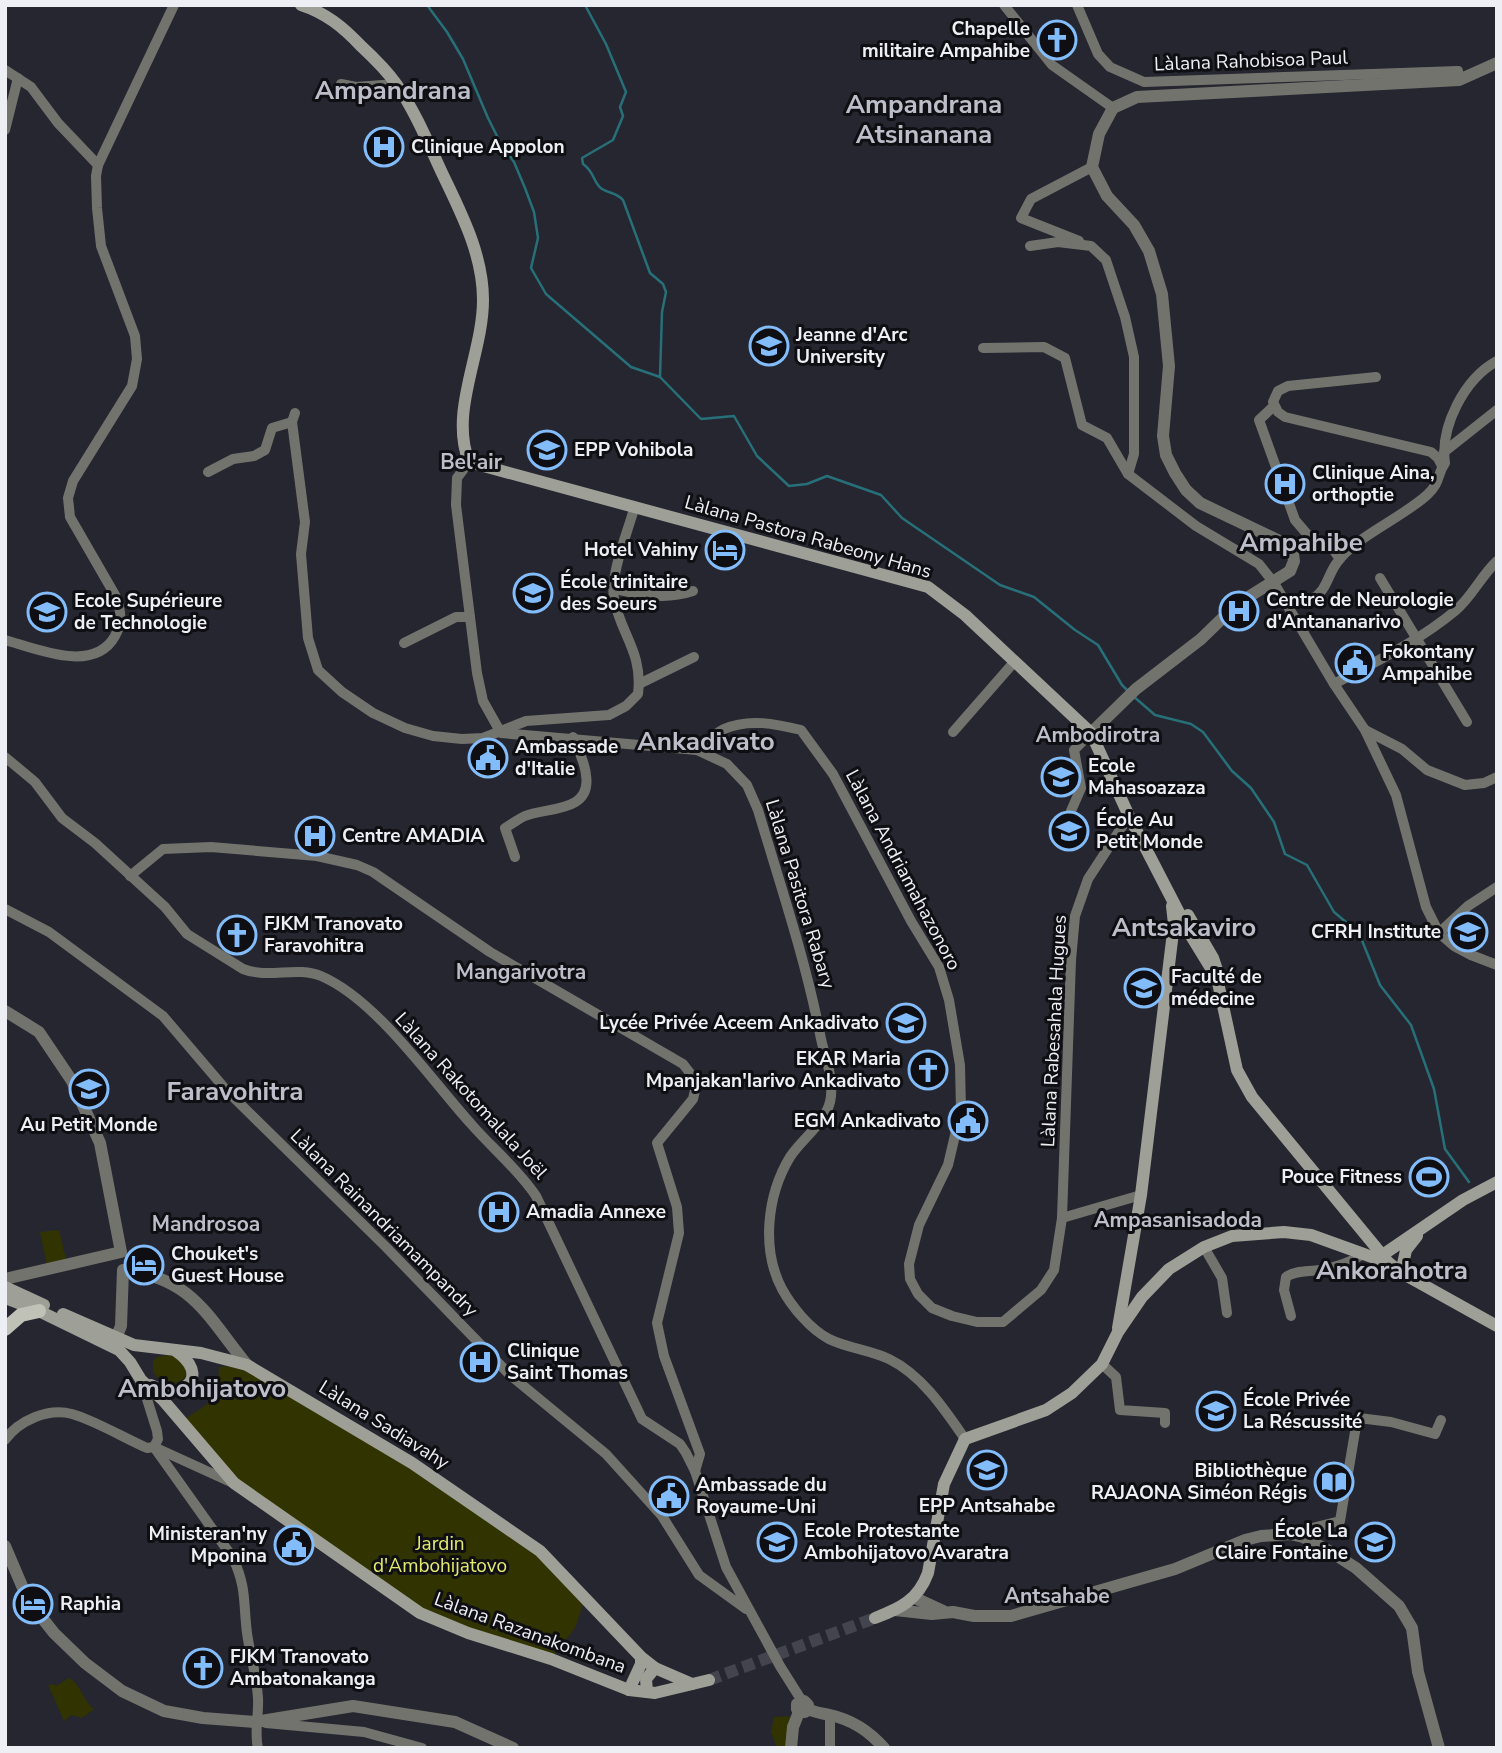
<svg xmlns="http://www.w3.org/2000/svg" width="1502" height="1753" font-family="'Nunito Sans',sans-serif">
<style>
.green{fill:#313401}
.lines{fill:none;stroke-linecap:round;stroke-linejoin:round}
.stream{stroke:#277079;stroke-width:2.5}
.secondary-tunnel{stroke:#43444d;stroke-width:12;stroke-dasharray:12 6;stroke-linecap:butt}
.minor{stroke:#73736e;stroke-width:10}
.tertiary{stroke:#73736e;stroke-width:12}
.secondary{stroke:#9e9f97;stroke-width:12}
.primary{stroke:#c0c1b7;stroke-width:14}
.labels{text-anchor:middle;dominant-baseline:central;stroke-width:6;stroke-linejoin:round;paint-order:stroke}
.poi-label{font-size:19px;font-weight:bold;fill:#eeeff5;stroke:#0f0f13;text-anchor:start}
.street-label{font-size:19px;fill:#eeeff5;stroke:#0f0f13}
.park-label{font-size:19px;fill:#e2eb6d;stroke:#0f0f13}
.neighbourhood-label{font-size:21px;font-weight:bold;fill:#bcbec9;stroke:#0f0f13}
.district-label{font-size:26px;font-weight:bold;fill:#bcbec9;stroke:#0f0f13}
</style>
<rect width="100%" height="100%" fill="#25262f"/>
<g class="green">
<polygon points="59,1230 66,1260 47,1265 40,1232"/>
<path d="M169,1355L176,1356L188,1371C182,1388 163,1386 153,1372V1361L157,1357Z"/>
<path d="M247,1365L534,1547L585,1598L575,1628L551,1659L420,1613L234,1483L185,1419C213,1400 217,1403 219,1367Z"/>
<path d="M69,1678C81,1684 83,1701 94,1709L82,1718L71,1715L64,1721L48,1685L53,1684L56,1686Z"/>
<polygon points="790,1716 788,1748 777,1748 771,1732 774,1717"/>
</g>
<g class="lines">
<g class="stream">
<polyline points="427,5 447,32 463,59 488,118 500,142 514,162 525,188 534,212 538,238 531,268 546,294 631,367 660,377 701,419 734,416 757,456 789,486 807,484 827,476 881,495 902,518 1000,585 1034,597 1075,630 1098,645 1122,685 1128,691"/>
<path d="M585,5L606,44L626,92L620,107L623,116L613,140L582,158L583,164C595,172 593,183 602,189C610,194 616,192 623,200L650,273L663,284L666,292L662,312L660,377"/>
<polyline points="1133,696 1155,715 1191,724 1203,732 1232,771 1251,788 1274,822 1285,854 1307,865 1334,912 1359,933 1380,985 1411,1025 1434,1089 1445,1149 1469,1182"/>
</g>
<polyline class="secondary-tunnel" points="709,1680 875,1618"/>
<g class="minor">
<polyline points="1004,5 1052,65 1113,108"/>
<polyline points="1077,5 1098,54 1110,67 1144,82 1458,71 1459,80"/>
<polyline points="5,70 31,87 58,123 98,165"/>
<polyline points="341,84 356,87 396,84"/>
<polyline points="5,130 18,78"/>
<polyline points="1079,241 1021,218 1031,199 1092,167"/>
<polyline points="1030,246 1058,242 1091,246 1106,260 1125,317 1134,357 1134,454 1128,474"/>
<polyline points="983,348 1044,347 1065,358 1082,425 1107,438 1128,474 1196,526 1259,564 1274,583 1334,684 1365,730 1396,795 1426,907 1439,933 1454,946 1471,955 1497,965"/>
<polyline points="1376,377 1288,386 1278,391 1273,402 1278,412 1285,417 1431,452 1438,458 1442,466"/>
<polyline points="1274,406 1259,420 1295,520 1307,534 1330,545 1340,559"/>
<path d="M295,413L292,422L305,522L301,554L308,638L318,670L342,692L373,713L405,728L433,736L462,739L483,738L526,721L609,715L626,706L638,694C643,652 621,635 614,599C610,574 627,534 634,509"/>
<polyline points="1444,452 1497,410"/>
<path d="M469,462L457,478L456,505L477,673L483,701L501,733L697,750L727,764L747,785L758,810C780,884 805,958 820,1034C824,1056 833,1073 831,1096C829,1121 802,1138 790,1157C767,1195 761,1249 782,1289C792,1307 810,1329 829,1339C847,1348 870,1350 889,1359C922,1375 945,1410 965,1439"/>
<polyline points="208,472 233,459 254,456 265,450 272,428 292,422"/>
<polyline points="1380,578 1467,722"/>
<path d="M615,589C642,595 666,600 693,591"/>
<path d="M1286,600C1294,600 1305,603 1312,599C1326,592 1328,575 1336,564C1354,537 1402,518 1427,495C1441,482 1437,474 1445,463C1440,427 1464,379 1497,361"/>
<path d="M5,640C37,649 94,674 115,636C123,622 121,609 115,595L70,517L68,498L73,481L132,386L137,359L135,336L101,246L97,208L96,176L98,165L174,5"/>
<polyline points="404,643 456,617 470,617"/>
<polyline points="639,684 694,657"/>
<path d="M1334,684C1375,662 1419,641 1455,611C1471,598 1481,576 1497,561"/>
<polyline points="1365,730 1402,749 1427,770 1465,785 1484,783 1497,777"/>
<polyline points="953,732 1015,661"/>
<path d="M697,750C705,743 714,734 724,729C749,718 776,724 801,730L833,774L911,921L939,967L949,1000L960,1065L961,1110L948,1165L919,1225L909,1264L910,1279L918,1294L932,1308L952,1316L977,1322H1003L1041,1290L1054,1270L1062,1218L1071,960L1075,916L1088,879L1129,816"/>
<path d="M5,757L35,782L62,818L95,843L165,907L187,934L243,969C268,979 297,966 321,976C377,1000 431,1080 472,1125C493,1149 518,1169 536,1196L642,1419L680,1444L686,1453L695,1471L726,1567L780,1666L802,1701"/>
<polyline points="1071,811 1081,788 1074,750 1091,733"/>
<path d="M515,857L505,828C512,824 518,819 525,816C546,807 592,813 586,775C585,762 578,749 573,737"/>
<polyline points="130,876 163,849 211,847 317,856 357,865 373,872 490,952 683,1064 697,1082 693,1099 657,1143 677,1207 679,1233 657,1323 664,1356 700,1454 695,1471"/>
<polyline points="5,909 49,932 163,1016 227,1091 386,1247 509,1374 606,1454 662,1516 699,1575 746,1609"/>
<polyline points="1439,933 1468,906 1497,887"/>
<polyline points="1062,1218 1141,1195"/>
<polyline points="1204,1247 1222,1278 1227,1313"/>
<path d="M1291,1316L1284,1290L1286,1277C1296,1270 1308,1272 1320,1270C1336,1267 1350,1263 1363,1254"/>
<polyline points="1102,1364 1116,1377 1120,1410 1165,1413 1165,1423"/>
<polyline points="141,1380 157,1431 158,1439 154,1447"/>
<path d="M5,1440C19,1420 48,1408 72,1414C94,1420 126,1439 147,1448L154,1447L233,1483"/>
<path d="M154,1447L233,1558C247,1589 243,1601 247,1633C250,1655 257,1677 258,1698C259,1715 254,1731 258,1748"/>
<polyline points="1303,1537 1308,1529 1340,1521 1357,1420 1359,1418 1391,1422 1435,1434 1441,1420"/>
<polyline points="830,1715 830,1748"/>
<polyline points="266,1723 364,1732 422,1748"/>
</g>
<g class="tertiary">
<polyline points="1091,733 1136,689 1201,639 1237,604 1290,571 1294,561 1292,547 1200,503 1186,490 1175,473 1166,455 1163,436 1169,366 1162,294 1149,251 1134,225 1107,196 1092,167 1099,134 1113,108 1137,97 1459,80 1497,63"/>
<polyline points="5,1011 39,1032 72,1081 100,1143 121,1252 5,1279"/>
<path d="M116,1338L121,1326L123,1270C193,1278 207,1316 247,1365"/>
<polyline points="5,1546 28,1600 54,1633 85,1663 122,1691 164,1711 203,1718 255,1722 353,1706 455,1722 513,1748"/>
<polyline points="915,1598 943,1611"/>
<polyline points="895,1610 932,1614 953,1612 974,1616 1011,1616 1175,1569 1245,1540 1261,1536 1290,1534 1303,1537 1331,1552 1356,1568 1399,1606 1412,1628 1418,1672 1439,1748"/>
<path d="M808,1709L805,1712H799L797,1709V1704L804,1701L808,1705V1709C816,1713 822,1713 830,1715C853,1720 869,1731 884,1748"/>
<polyline points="791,1748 793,1727 799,1712"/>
</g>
<g class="secondary">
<path d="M301,5C326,13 343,27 361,46C374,58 387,71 397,85C416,113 429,145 443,175C462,215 483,255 483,300C483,354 449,411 469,462L928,587L965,615L1091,733L1129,816L1190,934L1217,978L1237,1070L1252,1097L1388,1262L1400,1272L1497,1326"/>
<polyline points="1188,915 1213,958 1217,970"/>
<polyline points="1381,1256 1463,1200 1497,1182"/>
<polyline points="1411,1278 1403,1264 1406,1250 1417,1236"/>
<polyline points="5,1287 44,1305"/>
<polyline points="5,1298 39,1311 119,1350 130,1362 141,1380 163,1400 234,1483 420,1613 468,1633 551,1659 629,1690 655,1693 709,1680"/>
<polyline points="63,1314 134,1345 201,1353 247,1365 412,1463 540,1551 641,1657 655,1668 692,1684"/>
<polyline points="1118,1328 1141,1195 1174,924 1172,906"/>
<path d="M151,1385C184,1402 211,1375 176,1351"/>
<path d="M875,1618C901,1608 918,1600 928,1573L944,1484L965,1439L1046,1410L1072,1393L1102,1364L1118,1332L1142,1297L1169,1269L1204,1247L1232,1236L1284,1232L1311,1235L1383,1261"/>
<polyline points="629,1690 641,1664 641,1657"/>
<polyline points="647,1692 646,1679 655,1668"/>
</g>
<polyline class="primary" points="5,1329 21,1315 39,1311"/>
</g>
<defs>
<symbol id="church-ring" viewBox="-11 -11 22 22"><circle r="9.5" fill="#0f0f13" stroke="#82bcfa" stroke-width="1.5"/><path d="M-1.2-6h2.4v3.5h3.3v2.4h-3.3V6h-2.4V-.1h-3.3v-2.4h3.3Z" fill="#82bcfa"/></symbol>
<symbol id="hospital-ring" viewBox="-11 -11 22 22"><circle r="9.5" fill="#0f0f13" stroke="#82bcfa" stroke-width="1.5"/><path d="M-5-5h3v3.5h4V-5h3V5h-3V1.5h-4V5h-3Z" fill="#82bcfa"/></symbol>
<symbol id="university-ring" viewBox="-11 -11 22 22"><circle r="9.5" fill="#0f0f13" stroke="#82bcfa" stroke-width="1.5"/><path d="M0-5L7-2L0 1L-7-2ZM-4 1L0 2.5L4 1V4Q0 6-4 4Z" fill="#82bcfa"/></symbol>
<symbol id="school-ring" viewBox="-11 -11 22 22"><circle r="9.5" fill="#0f0f13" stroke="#82bcfa" stroke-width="1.5"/><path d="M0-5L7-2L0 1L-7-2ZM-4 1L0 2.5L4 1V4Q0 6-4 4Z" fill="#82bcfa"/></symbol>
<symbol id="hotel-ring" viewBox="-11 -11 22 22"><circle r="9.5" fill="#0f0f13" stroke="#82bcfa" stroke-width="1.5"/><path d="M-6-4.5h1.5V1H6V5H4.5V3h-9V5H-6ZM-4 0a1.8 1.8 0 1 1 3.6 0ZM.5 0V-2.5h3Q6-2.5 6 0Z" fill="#82bcfa"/></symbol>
<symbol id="civic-ring" viewBox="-11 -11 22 22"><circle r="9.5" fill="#0f0f13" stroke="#82bcfa" stroke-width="1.5"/><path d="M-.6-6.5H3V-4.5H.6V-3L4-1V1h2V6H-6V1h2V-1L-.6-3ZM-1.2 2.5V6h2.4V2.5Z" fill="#82bcfa"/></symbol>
<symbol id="stadium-ring" viewBox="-11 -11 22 22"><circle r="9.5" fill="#0f0f13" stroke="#82bcfa" stroke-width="1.5"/><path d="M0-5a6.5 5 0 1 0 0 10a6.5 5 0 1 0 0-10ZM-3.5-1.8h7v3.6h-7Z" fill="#82bcfa"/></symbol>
<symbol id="library-ring" viewBox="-11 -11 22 22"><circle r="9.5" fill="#0f0f13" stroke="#82bcfa" stroke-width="1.5"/><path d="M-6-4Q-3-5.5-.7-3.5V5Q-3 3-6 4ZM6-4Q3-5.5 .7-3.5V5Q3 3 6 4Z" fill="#82bcfa"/></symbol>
</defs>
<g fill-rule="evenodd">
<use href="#church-ring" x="1035" y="18" width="44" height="44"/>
<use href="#hospital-ring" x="362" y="125" width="44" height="44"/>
<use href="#university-ring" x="747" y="324" width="44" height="44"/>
<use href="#school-ring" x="525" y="428" width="44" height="44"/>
<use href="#hospital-ring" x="1263" y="462" width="44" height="44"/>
<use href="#hotel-ring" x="703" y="528" width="44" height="44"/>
<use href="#school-ring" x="511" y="571" width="44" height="44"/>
<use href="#hospital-ring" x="1217" y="589" width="44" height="44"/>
<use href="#university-ring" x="25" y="590" width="44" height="44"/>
<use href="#civic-ring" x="1333" y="641" width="44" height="44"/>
<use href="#civic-ring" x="466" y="736" width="44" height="44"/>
<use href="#school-ring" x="1039" y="755" width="44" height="44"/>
<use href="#school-ring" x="1047" y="809" width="44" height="44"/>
<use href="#hospital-ring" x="293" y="814" width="44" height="44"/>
<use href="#university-ring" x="1446" y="910" width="44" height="44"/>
<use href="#church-ring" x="215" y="913" width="44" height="44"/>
<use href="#university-ring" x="1122" y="966" width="44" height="44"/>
<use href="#school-ring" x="884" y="1001" width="44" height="44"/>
<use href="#church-ring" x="906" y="1048" width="44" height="44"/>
<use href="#school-ring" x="67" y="1067" width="44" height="44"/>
<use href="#civic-ring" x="946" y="1099" width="44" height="44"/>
<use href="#stadium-ring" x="1407" y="1155" width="44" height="44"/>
<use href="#hospital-ring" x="477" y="1190" width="44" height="44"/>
<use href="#hotel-ring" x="122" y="1243" width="44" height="44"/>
<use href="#hospital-ring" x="458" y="1340" width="44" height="44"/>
<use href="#school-ring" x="1194" y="1389" width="44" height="44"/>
<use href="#school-ring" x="965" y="1448" width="44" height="44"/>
<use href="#library-ring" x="1312" y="1460" width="44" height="44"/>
<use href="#civic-ring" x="647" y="1474" width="44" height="44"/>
<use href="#school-ring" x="755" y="1520" width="44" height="44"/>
<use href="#school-ring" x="1353" y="1520" width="44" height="44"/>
<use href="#civic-ring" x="272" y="1523" width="44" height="44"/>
<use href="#hotel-ring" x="11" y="1582" width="44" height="44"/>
<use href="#church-ring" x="181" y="1646" width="44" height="44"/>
</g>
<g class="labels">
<g class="poi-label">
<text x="1030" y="29" text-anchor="end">Chapelle<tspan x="1030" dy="22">militaire Ampahibe</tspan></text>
<text x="411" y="147">Clinique Appolon</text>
<text x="796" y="335">Jeanne d'Arc<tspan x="796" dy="22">University</tspan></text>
<text x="574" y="450">EPP Vohibola</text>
<text x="1312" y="473">Clinique Aina,<tspan x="1312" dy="22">orthoptie</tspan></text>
<text x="698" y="550" text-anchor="end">Hotel Vahiny</text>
<text x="560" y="582">École trinitaire<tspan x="560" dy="22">des Soeurs</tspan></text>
<text x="1266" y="600">Centre de Neurologie<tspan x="1266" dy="22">d'Antananarivo</tspan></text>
<text x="74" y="601">Ecole Supérieure<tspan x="74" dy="22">de Technologie</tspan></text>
<text x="1382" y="652">Fokontany<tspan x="1382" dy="22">Ampahibe</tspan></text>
<text x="515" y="747">Ambassade<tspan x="515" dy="22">d'Italie</tspan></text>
<text x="1088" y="766">Ecole<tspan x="1088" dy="22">Mahasoazaza</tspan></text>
<text x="1096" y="820">École Au<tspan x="1096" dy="22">Petit Monde</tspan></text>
<text x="342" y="836">Centre AMADIA</text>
<text x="264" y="924">FJKM Tranovato<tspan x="264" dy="22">Faravohitra</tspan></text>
<text x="1441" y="932" text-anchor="end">CFRH Institute</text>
<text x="1171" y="977">Faculté de<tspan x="1171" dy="22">médecine</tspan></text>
<text x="879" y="1023" text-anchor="end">Lycée Privée Aceem Ankadivato</text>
<text x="901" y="1059" text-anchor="end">EKAR Maria<tspan x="901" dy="22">Mpanjakan'Iarivo Ankadivato</tspan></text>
<text x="941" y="1121" text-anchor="end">EGM Ankadivato</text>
<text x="89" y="1125" text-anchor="middle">Au Petit Monde</text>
<text x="1402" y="1177" text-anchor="end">Pouce Fitness</text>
<text x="526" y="1212">Amadia Annexe</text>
<text x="171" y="1254">Chouket's<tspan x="171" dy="22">Guest House</tspan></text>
<text x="507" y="1351">Clinique<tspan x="507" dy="22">Saint Thomas</tspan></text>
<text x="1243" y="1400">École Privée<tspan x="1243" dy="22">La Réscussité</tspan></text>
<text x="1307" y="1471" text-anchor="end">Bibliothèque<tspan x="1307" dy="22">RAJAONA Siméon Régis</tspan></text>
<text x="696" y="1485">Ambassade du<tspan x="696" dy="22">Royaume-Uni</tspan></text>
<text x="987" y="1506" text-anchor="middle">EPP Antsahabe</text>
<text x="804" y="1531">Ecole Protestante<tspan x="804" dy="22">Ambohijatovo Avaratra</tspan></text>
<text x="1348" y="1531" text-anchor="end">École La<tspan x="1348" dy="22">Claire Fontaine</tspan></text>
<text x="267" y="1534" text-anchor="end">Ministeran'ny<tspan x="267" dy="22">Mponina</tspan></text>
<text x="60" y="1604">Raphia</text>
<text x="230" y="1657">FJKM Tranovato<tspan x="230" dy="22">Ambatonakanga</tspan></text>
</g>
<g class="street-label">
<text transform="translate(1251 61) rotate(-2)">Làlana Rahobisoa Paul</text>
<text transform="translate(808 537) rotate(16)">Làlana Pastora Rabeony Hans</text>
<text transform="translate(903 870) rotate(62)">Làlana Andriamahazonoro</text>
<text transform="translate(800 894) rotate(73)">Làlana Pasitora Rabary</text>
<text transform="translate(1054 1031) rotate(-87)">Làlana Rabesahala Hugues</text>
<text transform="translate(471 1096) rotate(48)">Làlana Rakotomalala Joël</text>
<text transform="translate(384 1223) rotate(45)">Làlana Rainandriamampandry</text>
<text transform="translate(384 1425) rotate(32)">Làlana Sadiavahy</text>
<text transform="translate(530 1633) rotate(20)">Làlana Razanakombana</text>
</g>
<g class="park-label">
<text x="440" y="1544">Jardin<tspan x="440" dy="22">d'Ambohijatovo</tspan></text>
</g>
<g class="neighbourhood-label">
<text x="471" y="462">Bel'air</text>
<text x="1098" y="735">Ambodirotra</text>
<text x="521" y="972">Mangarivotra</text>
<text x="1178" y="1220">Ampasanisadoda</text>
<text x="206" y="1224">Mandrosoa</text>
<text x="1057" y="1596">Antsahabe</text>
</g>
<g class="district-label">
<text x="393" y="90">Ampandrana</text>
<text x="924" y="104">Ampandrana<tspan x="924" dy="30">Atsinanana</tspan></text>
<text x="1301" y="542">Ampahibe</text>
<text x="706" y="741">Ankadivato</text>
<text x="1184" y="927">Antsakaviro</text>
<text x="235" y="1091">Faravohitra</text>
<text x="1392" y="1270">Ankorahotra</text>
<text x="202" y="1388">Ambohijatovo</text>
</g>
</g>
<rect width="1502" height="1753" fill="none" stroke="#eeeff5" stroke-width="14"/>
</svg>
